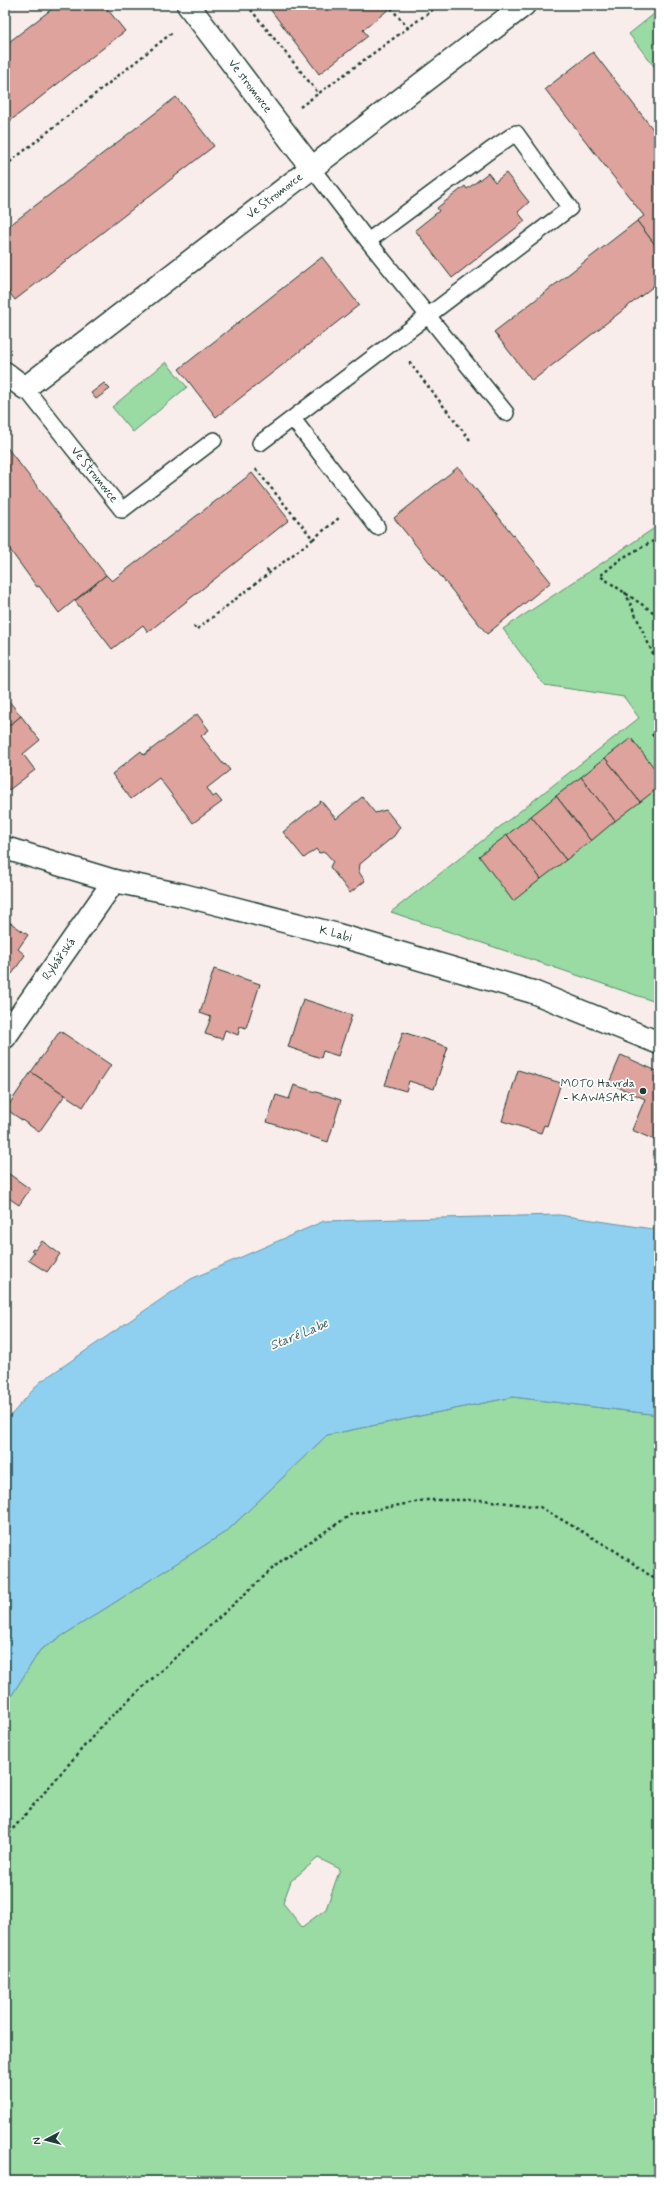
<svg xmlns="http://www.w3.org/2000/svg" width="664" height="2186" font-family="Mynerve,sans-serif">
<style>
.green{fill:#9adaa3;stroke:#5c8c6c;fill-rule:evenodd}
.water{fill:#8fd0f0;stroke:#6295a5}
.building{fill:#dda39c;stroke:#1f3d34}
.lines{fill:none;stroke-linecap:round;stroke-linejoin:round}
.service-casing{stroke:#1f3d34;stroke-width:18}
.minor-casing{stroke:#1f3d34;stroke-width:25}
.path{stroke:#1f3d34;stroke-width:2.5;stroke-dasharray:3 3;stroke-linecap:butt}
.service{stroke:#fff;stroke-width:15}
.minor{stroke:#fff;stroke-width:22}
.poi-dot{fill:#1f3d34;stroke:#fff;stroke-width:1.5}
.labels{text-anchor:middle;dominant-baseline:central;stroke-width:3.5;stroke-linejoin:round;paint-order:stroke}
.street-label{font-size:12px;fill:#1f3d34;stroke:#fff}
.poi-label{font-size:12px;fill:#1f3d34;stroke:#fff;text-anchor:end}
.water-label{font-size:13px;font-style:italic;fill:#3b6263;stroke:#fff}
</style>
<rect width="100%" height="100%" fill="#f8edeb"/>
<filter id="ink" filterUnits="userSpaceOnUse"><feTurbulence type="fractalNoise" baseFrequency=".025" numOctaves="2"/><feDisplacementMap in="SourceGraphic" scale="8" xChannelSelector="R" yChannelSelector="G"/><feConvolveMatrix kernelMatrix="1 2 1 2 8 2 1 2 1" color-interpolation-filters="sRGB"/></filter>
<g filter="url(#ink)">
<g class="green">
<polygon points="659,10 659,73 629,34"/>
<polygon points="166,362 187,387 133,432 112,407"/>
<polygon points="659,525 659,1003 391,912 639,718 624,697 544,685 503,629"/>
<path d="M513,1397L659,1415V2181H5V1706L40,1650L227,1531L327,1435ZM318,1858L340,1869L326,1909L302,1927L283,1903L291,1881Z"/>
</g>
<polygon class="water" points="559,1215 659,1230 659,1415 513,1397 327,1435 227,1531 40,1650 5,1706 5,1422 40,1382 191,1279 324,1221"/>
<g class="building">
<polygon points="57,5 104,5 125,31 5,125 5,45"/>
<polygon points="267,5 394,5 363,30 368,36 319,74"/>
<polygon points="593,52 659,137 659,250 637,221 644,216 545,89"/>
<polygon points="176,97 214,146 15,300 5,287 5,229"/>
<polygon points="488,173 495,182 506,173 529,202 518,212 525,221 452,278 415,230 439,211 437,208 465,186 467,189"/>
<polygon points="637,221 659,250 659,282 532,381 494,332"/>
<polygon points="322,257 359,305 216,417 179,369"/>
<polygon points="104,383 110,389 96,399 91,393"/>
<polygon points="5,445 106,575 59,613 39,586 37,587 5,543"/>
<polygon points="458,467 551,582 487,634 394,518"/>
<polygon points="252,473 289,520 148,632 143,625 112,649 75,601 106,575 112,581"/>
<polygon points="5,696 21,716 5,729"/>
<polygon points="197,714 209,730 201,736 224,765 225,764 230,770 207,788 213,797 216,795 222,802 193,823 159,778 131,799 112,774 141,751 144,755"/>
<polygon points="21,716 40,740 23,754 35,770 9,790 5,784 5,729"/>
<polygon points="631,738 659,774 659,787 640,802 605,758"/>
<polygon points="605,758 640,802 615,821 581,777"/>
<polygon points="581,777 615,821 591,841 556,796"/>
<polygon points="556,796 591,841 566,860 531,816"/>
<polygon points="362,797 375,813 386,810 400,827 394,836 360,864 359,872 365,881 350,893 330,867 333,861 325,852 319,853 316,849 304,858 283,832 321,801 336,819"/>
<polygon points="531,816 566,860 541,879 507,835"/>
<polygon points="507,835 541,879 513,901 479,856"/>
<polygon points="5,919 28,935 18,949 25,955 12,974 5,970"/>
<polygon points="214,969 260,984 246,1028 240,1026 238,1035 225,1030 222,1039 205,1034 211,1017 200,1013"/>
<polygon points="303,999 352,1015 338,1056 323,1051 321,1058 288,1047"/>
<polygon points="60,1031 111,1065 83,1107 31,1072"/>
<polygon points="403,1032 448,1047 434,1089 409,1081 406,1091 385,1085"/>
<polygon points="621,1055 659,1072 659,1142 632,1130 645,1099 609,1083"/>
<polygon points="518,1070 561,1083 547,1126 544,1125 541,1133 502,1121"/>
<polygon points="31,1072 65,1095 39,1132 6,1109"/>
<polygon points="294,1085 341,1100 328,1142 267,1122 276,1095 289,1099"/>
<polygon points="5,1171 30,1189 19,1205 7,1197 5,1199"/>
<polygon points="42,1241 60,1254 47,1272 28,1260 34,1252 31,1250 33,1249 35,1250"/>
</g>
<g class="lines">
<defs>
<g id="service">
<polyline points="311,167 368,241 506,413"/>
<path id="s1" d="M25,388L122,510L214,440"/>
<polyline points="293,419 377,527"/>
<polyline points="260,443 570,208 516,133 492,149 368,241"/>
</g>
<g id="minor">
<path id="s2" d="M188,5L311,167"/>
<path id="s3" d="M5,373L25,388L524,5"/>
<path id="s4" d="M5,848L114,881L183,895L338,935L533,992L659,1043"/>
<path id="s5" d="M5,1037L114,881"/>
</g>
</defs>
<use href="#service" class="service-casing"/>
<use href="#minor" class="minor-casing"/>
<g class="path">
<polyline points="247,5 319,94"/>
<polyline points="391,8 408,28"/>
<polyline points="300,107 439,5"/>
<polyline points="5,166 173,32"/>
<polyline points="409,362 470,440"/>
<polyline points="659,538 622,558 600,576 659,616"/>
<polyline points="313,539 339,518"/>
<polyline points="267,569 269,573"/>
<polyline points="625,592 659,667"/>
<polyline points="194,626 196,630 313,539 254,467"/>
<polyline points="652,734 659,743"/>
<polyline points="5,1838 106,1721 282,1560 352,1514 426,1500 483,1500 540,1507 617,1552 659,1582"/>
</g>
<use href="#service" class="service"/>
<use href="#minor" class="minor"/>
</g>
</g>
<circle class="poi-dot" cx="643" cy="1091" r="4"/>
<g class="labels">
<g class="street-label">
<text stroke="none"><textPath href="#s2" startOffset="102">Ve stromovce</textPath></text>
<text stroke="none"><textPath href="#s3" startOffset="340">Ve Stromovce</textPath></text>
<text stroke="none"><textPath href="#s1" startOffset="111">Ve Stromovce</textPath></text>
<text stroke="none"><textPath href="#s4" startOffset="342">K Labi</textPath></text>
<text stroke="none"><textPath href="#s5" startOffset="95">Rybářská</textPath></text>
</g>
<g class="poi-label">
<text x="635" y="1084">MOTO Havrda<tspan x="635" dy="14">- KAWASAKI</tspan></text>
</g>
<g class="water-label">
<text transform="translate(299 1335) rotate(-22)">Staré Labe</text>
</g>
</g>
<rect width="664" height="2186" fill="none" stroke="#fff" stroke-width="20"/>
<rect x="10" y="10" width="644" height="2166" fill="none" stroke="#1f3d34" stroke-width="1.5" filter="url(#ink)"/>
<g transform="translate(46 2140) rotate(263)" stroke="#ffffff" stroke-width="3" paint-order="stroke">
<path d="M0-3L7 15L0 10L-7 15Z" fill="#1f3d34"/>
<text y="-6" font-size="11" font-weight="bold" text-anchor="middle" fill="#1f3d34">N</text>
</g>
</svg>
